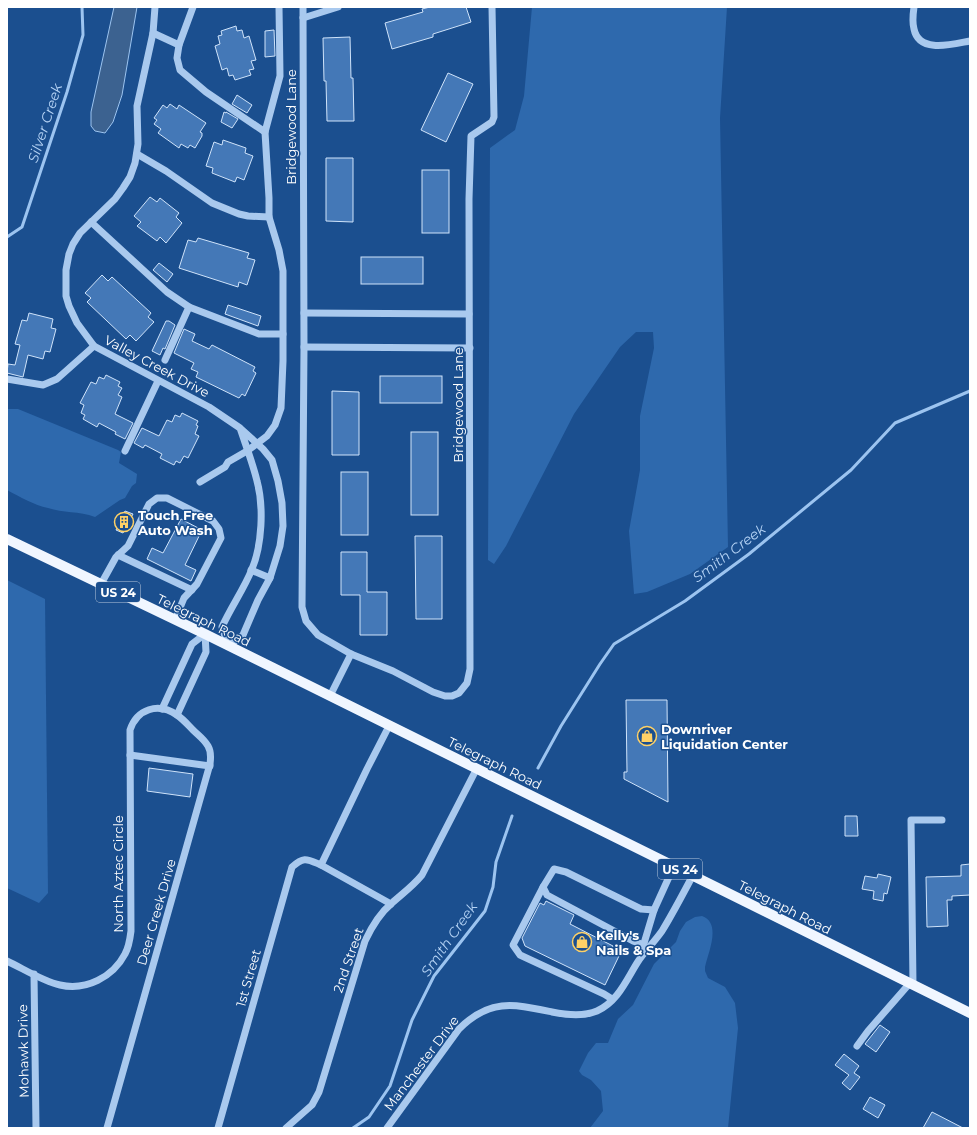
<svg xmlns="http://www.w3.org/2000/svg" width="977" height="1135" font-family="Montserrat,sans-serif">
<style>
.green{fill:#2e69ad}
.water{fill:#3c6290;stroke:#9cc4f0}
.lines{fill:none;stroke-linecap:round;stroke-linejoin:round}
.stream{stroke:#9cc4f0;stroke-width:3}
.building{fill:#4478b7;stroke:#cfe3fa}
.minor{stroke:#a9c9ee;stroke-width:7}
.major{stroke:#f0f6ff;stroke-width:10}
.labels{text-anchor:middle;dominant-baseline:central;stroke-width:3;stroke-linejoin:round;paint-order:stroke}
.shield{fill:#1b4f8f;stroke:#bbcadd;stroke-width:1}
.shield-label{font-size:12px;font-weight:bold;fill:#fff}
.street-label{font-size:13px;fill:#fff;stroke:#1b4f8f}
.poi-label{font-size:13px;font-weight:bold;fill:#fff;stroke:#1b4f8f;text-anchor:start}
.water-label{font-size:14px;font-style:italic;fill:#b5d3f5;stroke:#1b4f8f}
</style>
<rect width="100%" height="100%" fill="#1b4f8f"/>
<g class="green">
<polygon points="532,7 727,7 720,118 728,547 690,574 647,592 634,594 629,531 640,470 640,416 654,348 653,332 636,332 620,347 574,414 506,546 494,564 488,560 490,148 515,130 524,96"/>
<path d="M7,409H18L118,450L121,452L119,463L137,474L136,483L132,486L125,498L120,500L95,517C79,511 63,513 48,508C34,505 20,497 7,490Z"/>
<polygon points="7,580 45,599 48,893 39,903 7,888"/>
<path d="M702,916C722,923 708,953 705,967V971L708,978L725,987L735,1003L738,1028L728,1128H590L603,1111L601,1091L591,1080L582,1075L579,1071L588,1053L596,1043H608L618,1019L633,1005L654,964L676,942L680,931L686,922L695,917Z"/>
</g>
<polygon class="water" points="114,7 137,7 122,95 113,122 105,133 95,131 91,126 91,112"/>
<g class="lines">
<g class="stream">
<polyline points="7,237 22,227 67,92 83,35 82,7"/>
<polyline points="538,768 561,726 600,664 614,644 685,601 749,554 851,470 895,423 970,391"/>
<polyline points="353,1128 369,1117 390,1086 412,1020 434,976 485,911 493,887 496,862 512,816"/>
</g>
</g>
<g class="building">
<polygon points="430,7 466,7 471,22 433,34 433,37 392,49 385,23 423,12 422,9"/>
<polygon points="236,26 237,31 242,30 244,38 249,36 256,60 251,61 254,69 249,70 251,75 235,80 233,75 229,76 227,68 222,70 215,46 220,44 218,36 222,35 221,31"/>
<polygon points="274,30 275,56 265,57 265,31"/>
<polygon points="350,37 351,78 353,78 354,121 327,121 326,81 324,81 323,38"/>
<polygon points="448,73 473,84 446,142 421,130"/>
<polygon points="237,95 252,105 247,113 232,104"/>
<polygon points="170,104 177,109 179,105 206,123 200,132 202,133 202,136 195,148 190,145 188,148 181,144 179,148 158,133 161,129 154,124 157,120 154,118 163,105 167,108"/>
<polygon points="224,112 226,113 226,112 238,119 232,128 221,122"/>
<polygon points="223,140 246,148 245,153 253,156 244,180 237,177 235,182 212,173 213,168 206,166 214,142 222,145"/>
<polygon points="326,158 353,158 353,222 326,221"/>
<rect x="422" y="170" width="27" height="63"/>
<polygon points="150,197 157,202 160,198 179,213 176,217 182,223 166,243 160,237 157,241 137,226 141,222 134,216"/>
<polygon points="198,238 249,253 247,258 255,260 247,285 239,282 238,287 179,268 188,240 196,242"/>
<rect x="361" y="257" width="62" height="27"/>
<polygon points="159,263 173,274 167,282 153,270"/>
<polygon points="102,275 108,281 112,277 151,313 148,317 154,322 136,341 130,335 126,339 87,302 91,298 85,293"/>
<polygon points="228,305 261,316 258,326 225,314"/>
<polygon points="29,313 53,319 51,328 56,329 50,352 45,351 43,359 28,355 23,377 7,373 8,364 15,365 20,345 15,344 22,320 27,321"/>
<polygon points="166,321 169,321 175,325 165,349 163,348 160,355 152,351"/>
<polygon points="184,329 195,334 192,341 209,349 212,345 255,367 253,371 256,373 245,396 242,394 239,398 196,377 198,372 191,369 194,363 174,353"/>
<polygon points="106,375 120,382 118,386 122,388 118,395 122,397 115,414 133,423 125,439 115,434 116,432 99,423 97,427 83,419 85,415 81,413 84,405 80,403 91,382 96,384 99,377 104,379"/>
<rect x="380" y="376" width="62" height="27"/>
<polygon points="332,391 359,392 359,455 332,455"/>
<polygon points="182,413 198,421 196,425 198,426 195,434 199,436 188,458 184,456 180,463 176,461 174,465 160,458 162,454 145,445 143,448 134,443 142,428 159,436 167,420 172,422 175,415 180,417"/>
<rect x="411" y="432" width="27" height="83"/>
<rect x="341" y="472" width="27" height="63"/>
<polygon points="125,511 133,514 123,533 116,530"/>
<polygon points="181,519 202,530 185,565 196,570 191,581 147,559 152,548 163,553"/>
<polygon points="415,536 442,536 442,619 416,619"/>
<polygon points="341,552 367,552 367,592 387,592 387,635 360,635 360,595 341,595"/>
<polygon points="626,700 667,700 668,802 624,779 624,772 627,772"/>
<polygon points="149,768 193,774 190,797 147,791"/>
<polygon points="845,816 857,816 858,836 845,836"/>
<polygon points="970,864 970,895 952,896 952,900 947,900 948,926 927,927 926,877 961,876 961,865"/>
<polygon points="878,874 891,877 887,894 884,893 883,901 873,899 874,891 862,889 865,876 877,878"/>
<polygon points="546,901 574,915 570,924 613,946 610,952 619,956 605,985 525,946 522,938 540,903 544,905"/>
<polygon points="880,1025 890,1032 876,1052 865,1044"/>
<polygon points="844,1054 859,1066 854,1073 860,1077 850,1090 842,1083 849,1075 835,1065"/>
<polygon points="870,1097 885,1105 878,1118 863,1109"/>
<polygon points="932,1112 963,1128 923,1128"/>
</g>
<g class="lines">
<g class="minor">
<path d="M155,7L153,33L137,106L138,144L135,163L130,177L123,188L115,199L80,233L73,244L69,254L66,270V296L69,306L77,323L94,346L209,407L240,428L263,449L272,460L278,481L282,503L283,526L280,546L270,578L258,600L243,635L228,646L222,627C231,607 244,589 252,569C262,545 264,507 257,481C253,464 246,446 240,428"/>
<polyline points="193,7 179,45 177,58 180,70 206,92 265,132"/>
<polyline points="303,7 304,347 302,607 306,621 318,635 351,654 393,671 433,692 445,696 452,696 459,693 467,683 470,669 469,199 471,136 492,122 494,117 492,7"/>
<path d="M914,7C913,14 912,22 914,29C919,54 953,44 970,41"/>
<polyline points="303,18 338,7"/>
<polyline points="153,33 179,45"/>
<polyline points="137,154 166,171 212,203 239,214 248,216 269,217"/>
<polyline points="91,222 167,292 189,307 259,334 283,334"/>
<polyline points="304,313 469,314"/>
<polyline points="304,347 470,348"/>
<polyline points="165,360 189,307"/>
<polyline points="7,379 43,385 57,379 94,346"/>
<polyline points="125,451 158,381"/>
<polyline points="200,482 225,467 228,462 247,451 267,436 275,425 281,408 283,361 283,271 279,250 269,217 269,198 265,132 280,76 279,7"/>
<polyline points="118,555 192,590"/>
<polyline points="251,570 270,578"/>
<polyline points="101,584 116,557 128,546 149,504 157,498 167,498 213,521 219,529 221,538 197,584 184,598 175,620"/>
<polyline points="330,696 351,654"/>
<polyline points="162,709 192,644 205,634"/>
<polyline points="177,715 206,652 205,634"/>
<polyline points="130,755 210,766"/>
<polyline points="321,865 391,904"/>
<polyline points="543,887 513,945 520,955 604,994 612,999"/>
<polyline points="644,945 633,941 547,895 543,887 554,869 566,872 641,909 654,910"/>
<polyline points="642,950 654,910 674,866"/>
<path d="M7,961C24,969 42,981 60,985C86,991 113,977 125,954C129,947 130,939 131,931L130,730C137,709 158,702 177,715C183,719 188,725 193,730C198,735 204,739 208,746C211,751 211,757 210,764L107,1128"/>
<polyline points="34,974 36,1128"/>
<polyline points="913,985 911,820 942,820"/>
<polyline points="857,1046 868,1031 910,983"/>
<path d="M218,1128L292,867C304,856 307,859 321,865L367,769L389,726"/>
<path d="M286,1128L312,1105L319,1092L365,941C372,926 380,913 392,903C402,894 413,886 422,875L477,768"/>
<path d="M387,1128L459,1029C490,998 514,1004 552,1012C567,1015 583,1017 597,1011C619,1001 627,978 639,960C646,950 655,941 662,931C673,913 683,894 693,875"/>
</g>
<polyline class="major" points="7,539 205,634 970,1013"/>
</g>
<defs>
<symbol id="building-ring" viewBox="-11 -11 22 22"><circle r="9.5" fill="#1b4f8f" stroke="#ffd166" stroke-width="1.5"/><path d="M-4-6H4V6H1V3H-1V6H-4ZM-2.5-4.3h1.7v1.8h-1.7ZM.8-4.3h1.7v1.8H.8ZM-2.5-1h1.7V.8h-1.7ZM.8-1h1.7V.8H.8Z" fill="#ffd166"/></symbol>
<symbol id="shop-ring" viewBox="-11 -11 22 22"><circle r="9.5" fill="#1b4f8f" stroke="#ffd166" stroke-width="1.5"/><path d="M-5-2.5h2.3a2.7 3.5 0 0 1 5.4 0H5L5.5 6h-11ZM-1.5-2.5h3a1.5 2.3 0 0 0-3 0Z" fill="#ffd166"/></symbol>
</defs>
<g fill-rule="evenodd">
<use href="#building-ring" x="113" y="511" width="22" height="22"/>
<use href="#shop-ring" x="636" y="725" width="22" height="22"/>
<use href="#shop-ring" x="571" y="931" width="22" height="22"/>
</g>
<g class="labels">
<g class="shield">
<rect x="96" y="582" width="44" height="20" rx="3"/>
<rect x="658" y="859" width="44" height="20" rx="3"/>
</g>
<g class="shield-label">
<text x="118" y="592">US 24</text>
<text x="680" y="869">US 24</text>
</g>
<g class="street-label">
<text transform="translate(291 127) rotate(-90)">Bridgewood Lane</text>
<text transform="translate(157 366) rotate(28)">Valley Creek Drive</text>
<text transform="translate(458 405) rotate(-90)">Bridgewood Lane</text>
<text transform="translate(204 620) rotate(26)">Telegraph Road</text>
<text transform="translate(495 763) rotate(26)">Telegraph Road</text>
<text transform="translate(118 874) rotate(-90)">North Aztec Circle</text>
<text transform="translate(785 907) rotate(27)">Telegraph Road</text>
<text transform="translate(156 912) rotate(-74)">Deer Creek Drive</text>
<text transform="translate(348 960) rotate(-71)">2nd Street</text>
<text transform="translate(248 978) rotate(-74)">1st Street</text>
<text transform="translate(23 1051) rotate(-91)">Mohawk Drive</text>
<text transform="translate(421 1063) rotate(-53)">Manchester Drive</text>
</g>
<g class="poi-label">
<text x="138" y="515">Touch Free<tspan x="138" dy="15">Auto Wash</tspan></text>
<text x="661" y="729">Downriver<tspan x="661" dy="15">Liquidation Center</tspan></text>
<text x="596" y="935">Kelly's<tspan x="596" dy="15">Nails &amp; Spa</tspan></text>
</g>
<g class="water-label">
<text transform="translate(45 123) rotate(-72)">Silver Creek</text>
<text transform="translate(729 553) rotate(-37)">Smith Creek</text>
<text transform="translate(449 939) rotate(-55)">Smith Creek</text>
</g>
</g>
<rect width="977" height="1135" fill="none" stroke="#ffffff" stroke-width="16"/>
</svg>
